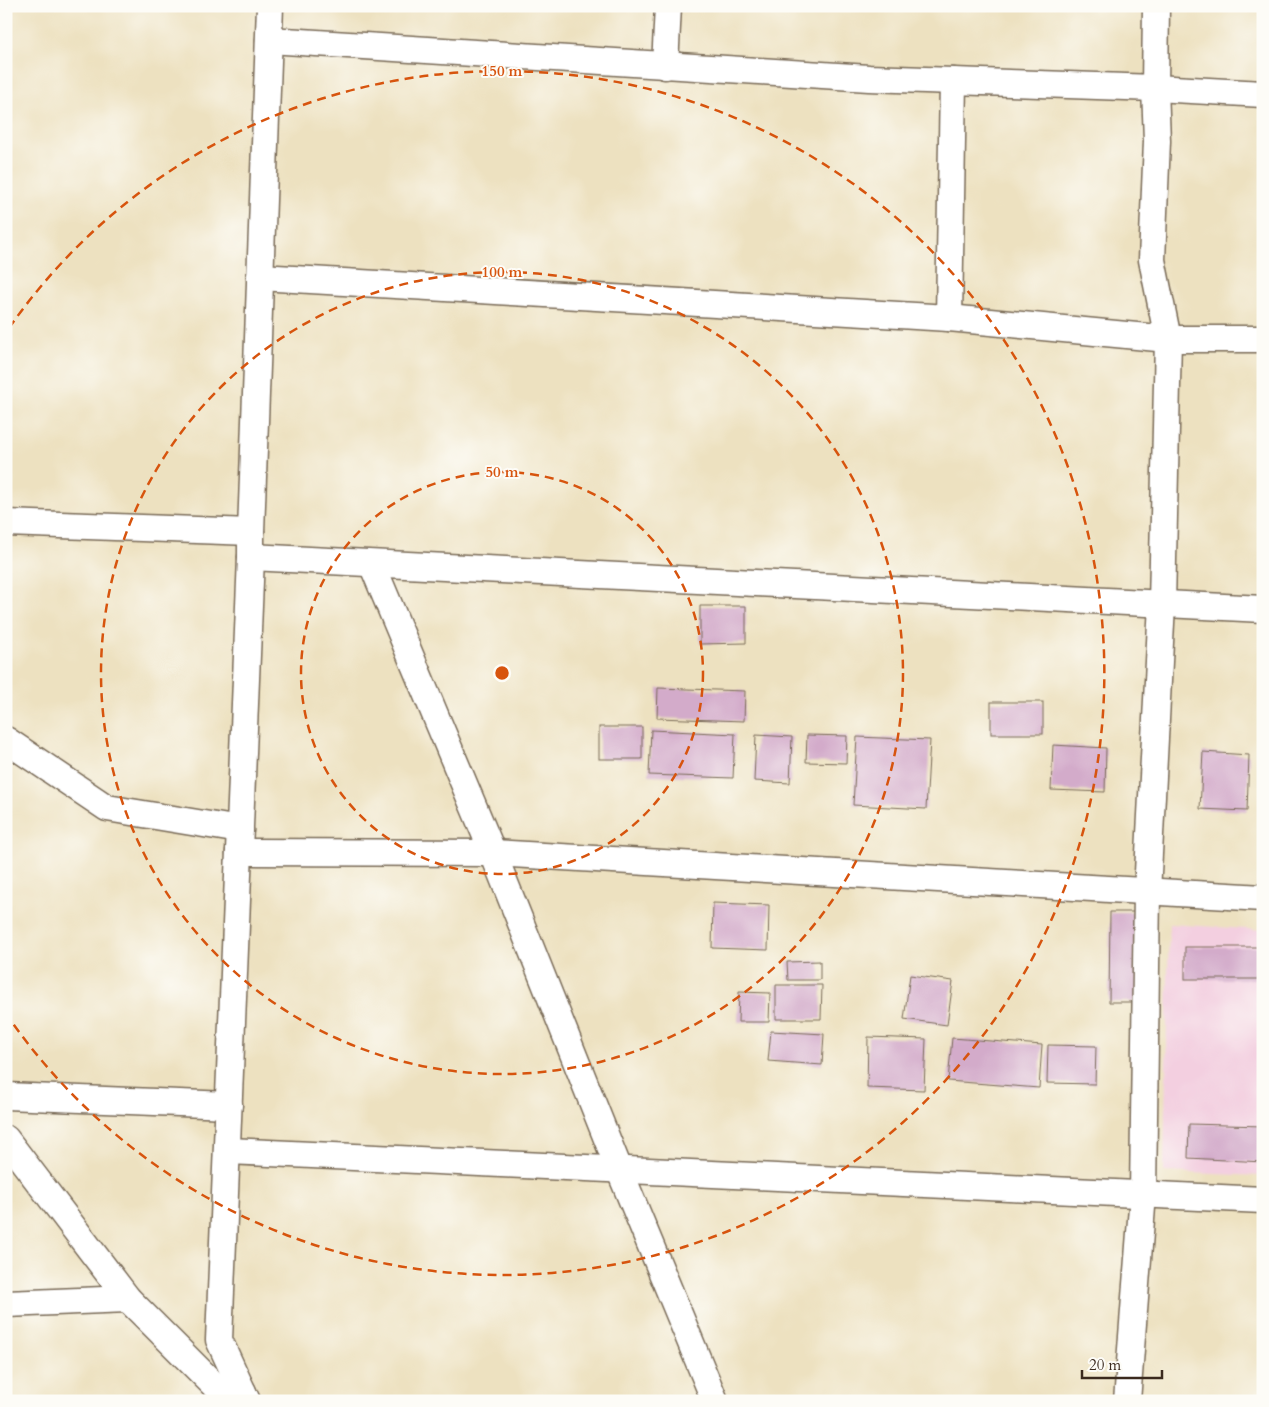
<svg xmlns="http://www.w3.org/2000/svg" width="1269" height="1407" font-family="Cardo,serif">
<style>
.built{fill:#f3cfe0}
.building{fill:#d3abca}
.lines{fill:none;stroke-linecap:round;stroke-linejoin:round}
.minor-casing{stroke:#796a57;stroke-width:29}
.minor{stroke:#fff;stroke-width:26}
.ring{fill:none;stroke:#d7540e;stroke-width:2.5;stroke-dasharray:9 6}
.centre{fill:#d7540e;stroke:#fdfcf7;stroke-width:2.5}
.ring-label{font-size:15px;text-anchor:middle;font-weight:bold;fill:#d7540e;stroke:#fdfcf7;stroke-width:4;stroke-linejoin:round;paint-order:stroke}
</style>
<rect width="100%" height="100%" fill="#fdfcf7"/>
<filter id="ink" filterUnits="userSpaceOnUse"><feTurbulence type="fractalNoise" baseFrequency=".02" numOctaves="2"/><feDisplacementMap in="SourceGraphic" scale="10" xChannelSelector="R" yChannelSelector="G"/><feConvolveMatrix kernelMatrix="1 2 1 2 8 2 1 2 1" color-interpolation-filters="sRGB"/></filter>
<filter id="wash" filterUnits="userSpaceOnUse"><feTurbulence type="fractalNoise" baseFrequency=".0096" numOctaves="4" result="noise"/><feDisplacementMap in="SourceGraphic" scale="20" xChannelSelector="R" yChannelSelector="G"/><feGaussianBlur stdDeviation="1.12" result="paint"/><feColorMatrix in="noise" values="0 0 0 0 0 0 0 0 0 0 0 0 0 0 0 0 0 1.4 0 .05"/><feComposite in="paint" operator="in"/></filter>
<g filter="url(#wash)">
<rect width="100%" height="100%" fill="#ede1c0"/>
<polygon class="built" points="1169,924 1263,930 1263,1176 1164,1172"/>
<g id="blocks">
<g class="building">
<polygon points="700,606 746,606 746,643 700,644"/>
<polygon points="658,688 745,691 744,721 657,718"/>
<rect x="991" y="702" width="52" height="32"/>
<rect x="599" y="727" width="43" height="32"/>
<polygon points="651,730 735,734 733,778 649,775"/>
<polygon points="756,735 792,737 790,783 754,781"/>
<polygon points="807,735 847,736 846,763 806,762"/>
<polygon points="857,737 930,740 926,809 853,805"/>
<polygon points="1053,745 1106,748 1105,792 1051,790"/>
<polygon points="1203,752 1249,755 1247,811 1200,809"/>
<polygon points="713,903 769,905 768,950 712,948"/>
<polygon points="1110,912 1141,912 1139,1002 1109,1002"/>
<rect x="1185" y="947" width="78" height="32"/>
<polygon points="820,961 820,980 788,980 787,962"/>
<polygon points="910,975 953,981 947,1025 904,1019"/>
<polygon points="776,985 822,985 821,1019 776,1019"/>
<polygon points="739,992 770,993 769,1022 738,1022"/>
<polygon points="771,1031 824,1034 822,1065 768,1061"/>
<polygon points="868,1037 926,1039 924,1090 867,1088"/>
<polygon points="952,1038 1042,1045 1039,1088 948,1081"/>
<polygon points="1048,1045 1096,1046 1095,1084 1047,1083"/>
<polygon points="1189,1124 1263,1126 1263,1162 1188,1158"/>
</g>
</g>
</g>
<g filter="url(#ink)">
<use href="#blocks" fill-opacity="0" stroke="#796a57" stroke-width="1"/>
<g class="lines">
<defs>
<g id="minor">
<polyline points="269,40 869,78 1155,88 1263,94"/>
<polyline points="665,66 668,6"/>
<polyline points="260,277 949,318 1168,339 1263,339"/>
<polyline points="949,318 953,81"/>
<polyline points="6,523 251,532"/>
<polyline points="251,557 1263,609"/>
<polyline points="372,564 493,853 619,1169 715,1401"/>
<polyline points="6,740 107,808 240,830"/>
<polyline points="239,852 493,853 1263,898"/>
<polyline points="6,1096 229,1105"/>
<polyline points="6,1139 128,1299 213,1384 243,1392"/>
<polyline points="228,1151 1263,1200"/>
<polyline points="6,1304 128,1299"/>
<polyline points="247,1401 219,1340 251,557 251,532 270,6"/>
<polyline points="1127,1401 1143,1194 1147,892 1162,604 1168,339 1152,260 1157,141 1155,88 1156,6"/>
</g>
</defs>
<use href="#minor" class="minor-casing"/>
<use href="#minor" class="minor"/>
</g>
</g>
<g class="ring">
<circle cx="502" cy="673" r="201"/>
<circle cx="502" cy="673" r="401"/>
<path d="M9 328A602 602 0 1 1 9 1018"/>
</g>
<circle cx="502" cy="673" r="8" class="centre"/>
<g class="ring-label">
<text x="502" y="76">150 m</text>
<text x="502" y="277">100 m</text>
<text x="502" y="477">50 m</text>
</g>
<rect width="1269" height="1407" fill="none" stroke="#fdfcf7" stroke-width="25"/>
<path d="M1082 1370v8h80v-8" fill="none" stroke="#3b2a1e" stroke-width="2.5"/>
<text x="1089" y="1370" font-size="15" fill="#3b2a1e" stroke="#fdfcf7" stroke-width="4" paint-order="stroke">20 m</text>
</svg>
